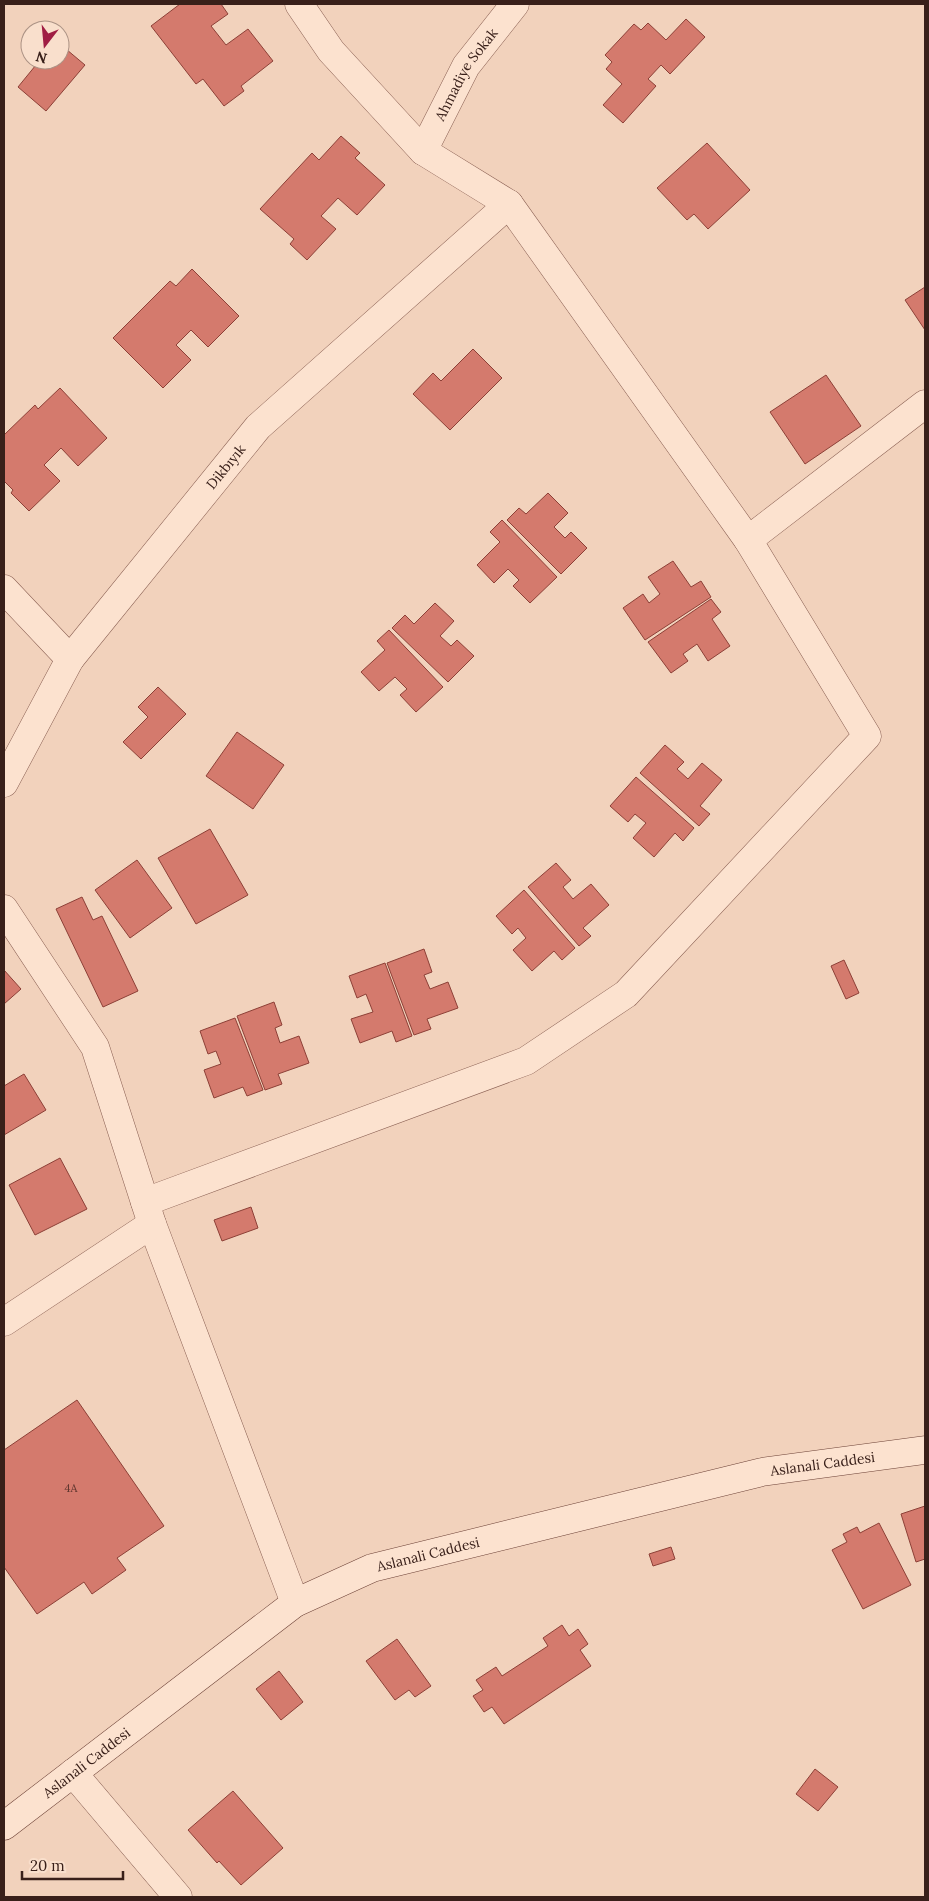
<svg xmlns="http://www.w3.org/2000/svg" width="929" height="1901" font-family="Lora,serif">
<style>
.building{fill:#d47a6d;stroke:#8d4037}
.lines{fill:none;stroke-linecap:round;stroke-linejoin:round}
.street-casing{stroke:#8b6154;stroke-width:29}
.secondary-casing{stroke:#6d4237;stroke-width:29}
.street{stroke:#fce2cf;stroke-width:28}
.secondary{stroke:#fce2cf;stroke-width:28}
.labels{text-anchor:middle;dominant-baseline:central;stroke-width:4;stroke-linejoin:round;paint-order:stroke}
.number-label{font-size:11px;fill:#60362f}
.street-label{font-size:14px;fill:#39201a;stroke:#f9dfcc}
</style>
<rect width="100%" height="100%" fill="#f2d2bc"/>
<g class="building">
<polygon points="180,4 221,4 228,14 211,26 226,45 248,29 273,61 241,86 244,91 224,106 203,79 196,84 151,26"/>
<polygon points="686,19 705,37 670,74 661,65 648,79 656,86 623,123 603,105 622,84 606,69 612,62 605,55 634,24 641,30 648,23 666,40"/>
<polygon points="60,44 85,65 46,111 18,87 40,60 60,60"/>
<polygon points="341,136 360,153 355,158 385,185 357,215 338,198 321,216 336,229 307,260 290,244 294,239 260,209 312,153 319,160"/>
<polygon points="707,143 750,190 708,229 694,214 687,220 657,188"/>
<polygon points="192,269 239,316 208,347 191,330 176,345 191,360 163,388 113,338 170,281 176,286"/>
<polygon points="925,287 925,330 905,300"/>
<polygon points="473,349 502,378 450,430 413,394 433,373 441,381"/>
<polygon points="826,375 861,426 805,464 770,412"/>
<polygon points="60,388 107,438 78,466 61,448 44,465 60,481 29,511 11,493 13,490 4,481 4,435 35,405 38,409"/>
<polygon points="548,493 568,513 554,527 565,538 571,532 587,548 561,574 507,520 519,508 526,514"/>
<polygon points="502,520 557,577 530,603 513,586 519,580 508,569 494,583 477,565 500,542 490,532"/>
<polygon points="673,561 691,587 701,581 711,597 645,640 623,608 643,594 649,603 660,594 648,577"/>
<polygon points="711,599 721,612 712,619 730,646 708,661 697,644 683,654 688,661 671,673 648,642"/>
<polygon points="435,603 454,621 440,636 451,646 457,640 474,656 448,682 392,628 405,615 414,624"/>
<polygon points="389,630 443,687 416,712 400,695 407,689 395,677 379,691 361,672 385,650 377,641"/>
<polygon points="158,687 186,714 141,759 123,742 148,717 138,707"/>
<polygon points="237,732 284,765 253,809 206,776"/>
<polygon points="665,745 684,762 677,769 688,779 702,763 722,780 700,806 710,814 699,826 640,773"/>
<polygon points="636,777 694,828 683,841 675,833 654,857 633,838 646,823 635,814 628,822 610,806"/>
<polygon points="210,829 248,895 196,924 158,858"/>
<polygon points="137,860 172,908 130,938 95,890"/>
<polygon points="556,863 571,880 563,887 573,899 591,884 609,905 583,928 591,936 579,946 528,887"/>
<polygon points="524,890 575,948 562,960 554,951 532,971 513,950 526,938 518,928 512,934 496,916"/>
<polygon points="82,897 93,920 102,916 138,991 103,1007 56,909"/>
<polygon points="424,949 432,972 424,975 430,989 448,982 458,1008 427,1019 431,1029 414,1035 387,963"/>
<polygon points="844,960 859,993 846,999 831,966"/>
<polygon points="385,963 412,1036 396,1042 392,1031 360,1043 351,1019 373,1012 366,994 357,998 349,976"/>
<polygon points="4,970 21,989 4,1004"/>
<polygon points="274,1002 282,1025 275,1028 280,1043 299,1036 309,1063 278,1074 282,1084 265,1090 237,1016"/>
<polygon points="235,1018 263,1090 247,1096 243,1087 214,1098 204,1070 221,1064 216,1051 208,1054 200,1031"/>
<polygon points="24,1074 46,1110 4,1135 4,1086"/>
<polygon points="60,1158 87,1209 35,1235 9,1185"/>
<polygon points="251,1207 258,1228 222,1241 214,1220"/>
<polygon points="77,1400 164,1526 117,1558 126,1570 92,1594 84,1582 37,1614 4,1567 4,1450"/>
<polygon points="925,1506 925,1559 916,1562 901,1514"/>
<polygon points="879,1523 911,1585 863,1609 832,1550 847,1542 843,1534 857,1527 860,1533"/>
<polygon points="671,1547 675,1559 653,1566 649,1554"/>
<polygon points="562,1625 569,1636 578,1629 588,1644 580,1650 591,1666 504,1724 492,1707 484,1712 473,1696 483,1690 476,1680 496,1667 502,1676 548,1646 543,1638"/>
<polygon points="397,1639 431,1686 415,1697 409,1690 395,1700 366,1661"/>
<polygon points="279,1671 303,1702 281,1720 256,1689"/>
<polygon points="815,1769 838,1787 818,1811 796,1794"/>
<polygon points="233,1791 283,1848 241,1885 219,1861 217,1863 188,1830"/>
</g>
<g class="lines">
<defs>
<g id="street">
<path id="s1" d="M423,151L466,66L515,4"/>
<polyline points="748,540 925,404"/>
<polyline points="4,589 70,659"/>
<path id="s2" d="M4,783L70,659L258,427L509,204"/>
<polyline points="4,909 95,1047 152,1224 295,1603"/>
<polyline points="145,1202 526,1061 626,994 867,736 748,540 509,204 423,151 331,51 299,4"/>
<polyline points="4,1322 152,1224"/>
<polyline points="73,1773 178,1897"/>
</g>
<g id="secondary">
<path id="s3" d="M4,1826L295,1603L372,1568L762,1472L925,1450"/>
</g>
</defs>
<use href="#street" class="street-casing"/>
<use href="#secondary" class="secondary-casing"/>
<use href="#street" class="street"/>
<use href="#secondary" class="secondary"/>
</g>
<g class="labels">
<g class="number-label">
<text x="71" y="1488">4A</text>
</g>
<g class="street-label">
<text stroke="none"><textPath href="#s1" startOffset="88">Ahmadiye Sokak</textPath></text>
<text stroke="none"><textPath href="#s2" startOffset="388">Dikbıyık</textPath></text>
<text stroke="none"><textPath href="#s3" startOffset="914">Aslanali Caddesi</textPath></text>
<text stroke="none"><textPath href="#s3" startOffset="509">Aslanali Caddesi</textPath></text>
<text stroke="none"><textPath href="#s3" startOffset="104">Aslanali Caddesi</textPath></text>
</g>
</g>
<rect width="929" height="1901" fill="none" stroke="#39201a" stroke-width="10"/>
<g transform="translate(45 45) rotate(196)"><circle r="24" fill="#f9dfcc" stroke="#ac9385"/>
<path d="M0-4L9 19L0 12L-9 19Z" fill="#a01e44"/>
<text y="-8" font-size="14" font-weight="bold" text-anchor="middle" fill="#39201a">N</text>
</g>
<path d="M22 1871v8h101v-8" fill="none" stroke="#39201a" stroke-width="2.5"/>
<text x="30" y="1871" font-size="15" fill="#39201a" stroke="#f9dfcc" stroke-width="4" paint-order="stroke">20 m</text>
</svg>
